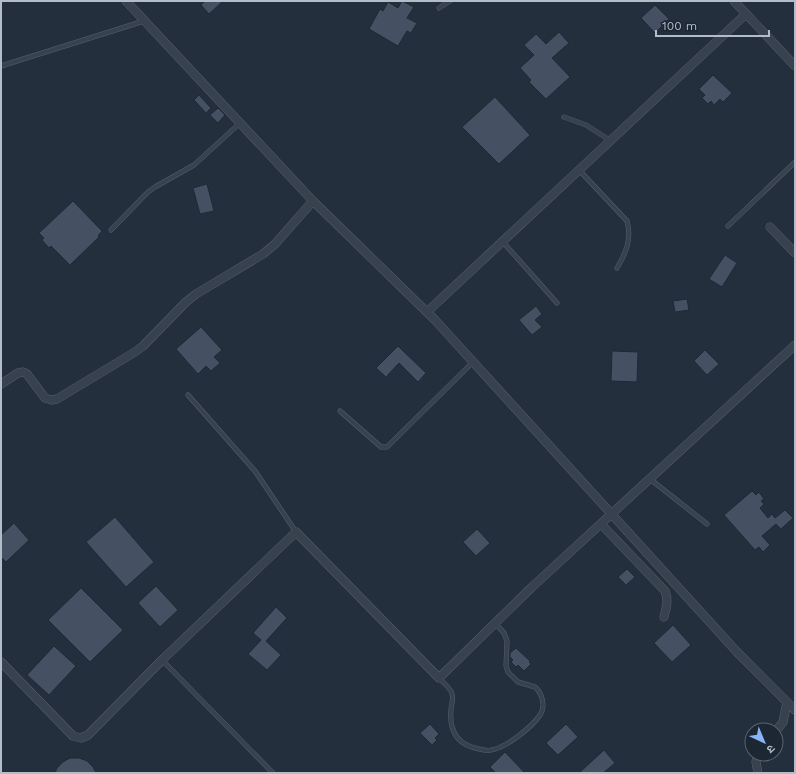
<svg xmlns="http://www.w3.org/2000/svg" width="796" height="774" font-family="'Work Sans','Noto Sans Devanagari',sans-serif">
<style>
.building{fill:#455162;stroke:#1f2835}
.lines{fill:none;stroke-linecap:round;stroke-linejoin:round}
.lane-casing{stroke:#565f6c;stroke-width:5}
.street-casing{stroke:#565f6c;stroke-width:9}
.lane{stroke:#38414e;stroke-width:4}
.street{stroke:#38414e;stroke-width:8}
</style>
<rect width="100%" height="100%" fill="#242f3e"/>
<g class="building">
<polygon points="205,1 223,1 209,14 201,5"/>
<polygon points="402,1 414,7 407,18 417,23 411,33 407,31 398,46 369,29 380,9 383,11 388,2 398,8"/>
<polygon points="655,5 669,19 655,33 641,18"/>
<polygon points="559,32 569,43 552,58 570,77 546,99 529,82 531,80 520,68 534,55 524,45 536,34 546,44"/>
<polygon points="713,75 732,93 723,102 720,99 714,105 711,101 708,104 702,98 705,95 699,89"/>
<polygon points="199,95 211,108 206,113 194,100"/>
<polygon points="495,97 530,135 499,164 462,127"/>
<polygon points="218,108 225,115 218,123 210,115"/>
<polygon points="207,184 214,211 200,214 193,188"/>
<polygon points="73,201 102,231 98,236 99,237 70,265 51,246 49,248 42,240 44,238 39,233"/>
<polygon points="725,255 737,263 722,287 709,279"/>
<polygon points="687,299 689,310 675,312 673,301"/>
<polygon points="536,306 542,314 535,320 542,327 532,335 519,320"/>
<polygon points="201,327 222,350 214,357 220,363 211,371 206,366 198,374 176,349"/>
<polygon points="398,346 426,373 418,382 399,363 386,377 376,368"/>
<polygon points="705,350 719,364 707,375 694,361"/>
<polygon points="612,351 638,352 637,382 611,381"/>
<polygon points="752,491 756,495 759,492 764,499 761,501 764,504 760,508 768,518 772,514 775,518 785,510 793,518 781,529 776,524 762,536 770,545 763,552 759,547 755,550 724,515"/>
<polygon points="115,517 154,562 126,587 86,542"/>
<polygon points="14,523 29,540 6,562 1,557 1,535"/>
<polygon points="477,529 490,543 476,556 463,542"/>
<polygon points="627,569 635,577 626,585 618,577"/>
<polygon points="156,586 178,610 160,627 138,603"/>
<polygon points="81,588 123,630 90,662 48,620"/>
<polygon points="276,607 287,618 266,641 281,655 267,670 248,654 261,640 253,633"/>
<polygon points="673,625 691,645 672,662 654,643"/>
<polygon points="54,646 76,666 49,695 27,675"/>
<polygon points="516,648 530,661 529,662 531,664 524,671 518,665 516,667 511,662 513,660 510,657 510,653"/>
<polygon points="430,724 439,734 435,738 437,740 432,745 420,733"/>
<polygon points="566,724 578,737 558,755 546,743"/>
<polygon points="604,750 615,763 603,773 579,773"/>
<polygon points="505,752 525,773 496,773 490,767"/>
<polygon points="70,758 79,758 87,761 93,767 96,773 55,773 57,768 63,762"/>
</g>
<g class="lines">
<defs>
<g id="lane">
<polyline points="439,8 450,1"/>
<polyline points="1,66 144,21"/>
<polyline points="564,117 586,125 611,141"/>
<path d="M580,171L627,221C632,239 626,253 617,268"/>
<polyline points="728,226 795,162"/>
<polyline points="111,230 148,192 155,187 194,165 240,123"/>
<polyline points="503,242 557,303"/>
<polyline points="188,395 255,471 296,532"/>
<polyline points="340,411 381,447 387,447 473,362"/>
<polyline points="650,479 707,524"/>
<polyline points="162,660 273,773"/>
<path d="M439,678C443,683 451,688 452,694C454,699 451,705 451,710C449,731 457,745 479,749C483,750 488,751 491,750C506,748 532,727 540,715C546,706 542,693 535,687L518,682L508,672L506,666L507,641L504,633L495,623"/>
</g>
<g id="street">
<polyline points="126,1 313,201 435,320 737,652 795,710"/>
<polyline points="734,1 795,66"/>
<polyline points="770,227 795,253"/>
<polyline points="427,312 746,14"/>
<polyline points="1,384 18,373 23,372 27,374 45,398 52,400 57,399 135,352 143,346 186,302 196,294 263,254 275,244 313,201"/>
<path d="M601,524L665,591C669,601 666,608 664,617"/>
<polyline points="1,662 73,736 81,738 88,735 162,660 296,532 439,678 531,588 795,345"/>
<polyline points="776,731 783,722 787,702"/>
<polyline points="758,773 756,762 758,754"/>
</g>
</defs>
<use href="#lane" class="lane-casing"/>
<use href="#street" class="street-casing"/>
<use href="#lane" class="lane"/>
<use href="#street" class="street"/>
</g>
<rect width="796" height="774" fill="none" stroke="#b4bcc9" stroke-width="4"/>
<g transform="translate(764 742) rotate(136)"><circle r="19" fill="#1d2633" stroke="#59626f"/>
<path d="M0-3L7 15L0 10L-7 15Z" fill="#8ab4f8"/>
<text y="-6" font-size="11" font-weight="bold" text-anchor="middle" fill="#b4bcc9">उ</text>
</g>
<path d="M656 30v6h113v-6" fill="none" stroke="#b4bcc9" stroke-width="2"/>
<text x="662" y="30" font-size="12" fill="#b4bcc9" stroke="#1d2633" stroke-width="3" paint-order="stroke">100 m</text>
</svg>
